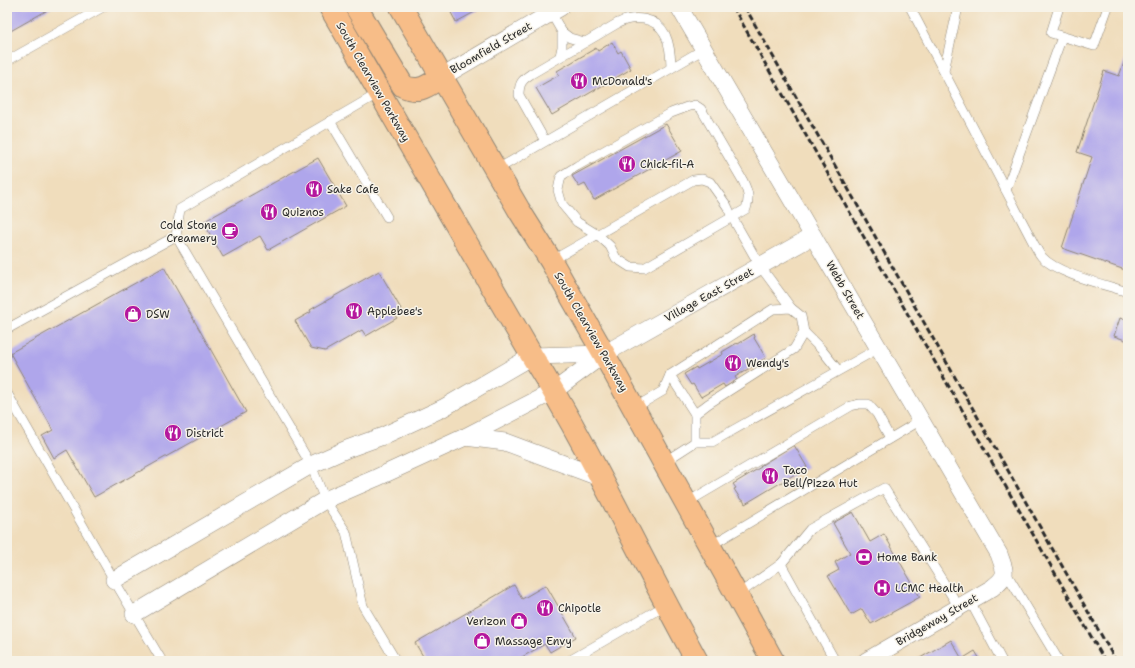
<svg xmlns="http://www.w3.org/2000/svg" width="1135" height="668" font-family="'Shantell Sans',sans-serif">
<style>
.building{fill:#afa6eb}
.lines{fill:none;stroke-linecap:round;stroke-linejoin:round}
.service-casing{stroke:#8e8474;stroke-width:10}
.minor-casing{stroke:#8e8474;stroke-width:18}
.trunk-casing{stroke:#8e8474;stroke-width:24}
.service{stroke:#fff;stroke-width:9}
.minor{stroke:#fff;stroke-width:17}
.trunk{stroke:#f7bd88;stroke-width:22}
.rail{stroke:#2b2b2b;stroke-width:3;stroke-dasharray:6 3;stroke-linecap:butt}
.labels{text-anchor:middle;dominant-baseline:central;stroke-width:3;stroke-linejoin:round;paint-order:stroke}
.street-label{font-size:11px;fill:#2b2b2b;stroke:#f7f3e8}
.poi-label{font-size:11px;fill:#2b2b2b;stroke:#f7f3e8;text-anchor:start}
</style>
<rect width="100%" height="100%" fill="#f7f3e8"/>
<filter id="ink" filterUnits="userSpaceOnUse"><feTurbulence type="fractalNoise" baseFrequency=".025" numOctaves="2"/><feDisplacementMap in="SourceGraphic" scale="8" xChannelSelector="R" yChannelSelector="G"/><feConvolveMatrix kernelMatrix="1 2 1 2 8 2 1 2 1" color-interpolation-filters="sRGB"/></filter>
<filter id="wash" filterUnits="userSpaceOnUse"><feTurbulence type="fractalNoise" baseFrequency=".012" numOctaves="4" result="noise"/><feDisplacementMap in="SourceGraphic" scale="16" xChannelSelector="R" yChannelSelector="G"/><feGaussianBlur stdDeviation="0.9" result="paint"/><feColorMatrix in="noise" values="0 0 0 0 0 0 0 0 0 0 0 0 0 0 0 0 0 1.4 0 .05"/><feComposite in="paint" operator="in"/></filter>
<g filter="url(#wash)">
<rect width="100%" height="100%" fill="#f0ddbc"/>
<g id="blocks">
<g class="building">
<polygon points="7,7 53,7 7,33"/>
<polygon points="448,7 484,7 456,22"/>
<polygon points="612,42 618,53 621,51 631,69 552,115 536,88 559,75 557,71 596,48 598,51"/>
<polygon points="1128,52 1128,271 1062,248 1092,157 1077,152 1104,71 1119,76"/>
<polygon points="666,124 682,151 594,200 585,184 579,187 572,176"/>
<polygon points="318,158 346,206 268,250 260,236 223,257 203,222"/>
<polygon points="164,267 246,412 94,497 67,450 54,458 42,436 53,430 10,353"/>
<polygon points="379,271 401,309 394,313 397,318 366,336 362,330 325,351 311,348 295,321 311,312 310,310"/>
<polygon points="1120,318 1128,321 1128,341 1114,336"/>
<polygon points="754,334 755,337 754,338 766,358 735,377 737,380 725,387 723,384 701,397 693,384 691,385 684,374 696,367 697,369 723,354 722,352 737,343 738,344"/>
<polygon points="794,445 807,467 745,504 743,500 741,500 734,489 736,488 733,484 761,467 760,466"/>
<polygon points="853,512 870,542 884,534 920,597 871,624 862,609 851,615 828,576 839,570 835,562 850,553 833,523"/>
<polygon points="514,585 522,599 546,585 576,637 550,652 545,644 515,661 508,661 506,657 500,661 426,661 415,643"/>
<polygon points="951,640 962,659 975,651 981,661 915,661"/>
</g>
</g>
</g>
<g filter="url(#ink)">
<use href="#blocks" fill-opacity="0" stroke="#8e8474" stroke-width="1"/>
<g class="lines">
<defs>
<g id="service">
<path d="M910,7L1035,246C1037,249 1039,254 1042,257C1057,274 1106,285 1128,292"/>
<polyline points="1059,7 1051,33 1094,46 1108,7"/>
<polyline points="551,13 562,32 562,47 560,56"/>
<polyline points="562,32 570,38 585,42"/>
<polyline points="7,61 103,7"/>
<polyline points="944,71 958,7"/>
<path d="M695,105L701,109L743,181C748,192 750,197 746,209L644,268L630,267L616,258L610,246L598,235L577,222L562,204L558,190L561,176L577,166L671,113L687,107Z"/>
<polyline points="330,121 387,217"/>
<path d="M545,141L519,95C519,83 522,80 531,74L618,23C634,15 656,17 665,34C670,45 671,57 671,68"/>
<polyline points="496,170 704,49"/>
<polyline points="1006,190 1062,37"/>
<polyline points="176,236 311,465 325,500 346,532 363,606 396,661"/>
<polyline points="551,261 693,180 702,179 710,182 727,206 732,217 760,266 791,308"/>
<polyline points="7,329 176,236 180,209 379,93"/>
<polyline points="804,332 821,349 838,370"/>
<polyline points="670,375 695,414"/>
<polyline points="7,393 114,580 162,661"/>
<polyline points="634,408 663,391 670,375 773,309 791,308 801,316 804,332 794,349 708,404 695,414 695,442 664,462"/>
<polyline points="695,442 712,442 879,348"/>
<polyline points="686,503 851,406 859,404 868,404 877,414 890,438"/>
<polyline points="710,546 921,420"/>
<polyline points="781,564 835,661"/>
<polyline points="1005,571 1059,661"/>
<polyline points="737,595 781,564 810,529 884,488 959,607"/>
<polyline points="970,601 1002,661"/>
<polyline points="569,661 666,605"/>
</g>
<g id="minor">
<path d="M679,7L999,554C1005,572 1009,575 992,588L866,661"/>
<polyline points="442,77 561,7"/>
<polyline points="465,437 554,391 604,354 813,236"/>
<polyline points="114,580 311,465 347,449 383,436 443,408 532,356 604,354"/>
<polyline points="134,614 325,500 376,478 465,437 505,442 601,478"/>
</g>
<g id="trunk">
<path d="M330,7L532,356C593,454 641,560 697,661"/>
<path d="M356,7L403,86C420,94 428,85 442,77"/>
<polyline points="401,7 519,210 551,261 604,354 773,661"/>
</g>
</defs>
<use href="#service" class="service-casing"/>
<use href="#minor" class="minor-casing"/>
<use href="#trunk" class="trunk-casing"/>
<use href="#service" class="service"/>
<use href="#minor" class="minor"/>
<use href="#trunk" class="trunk"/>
<g class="rail">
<polyline points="733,7 1105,661"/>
<polyline points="745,7 1116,661"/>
</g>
</g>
</g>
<defs>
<symbol id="restaurant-disc" viewBox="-11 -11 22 22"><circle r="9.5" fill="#b5179e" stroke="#f7f3e8"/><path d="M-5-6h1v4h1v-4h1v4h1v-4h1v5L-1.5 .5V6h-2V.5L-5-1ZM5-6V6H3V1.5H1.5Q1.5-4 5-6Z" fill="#fff"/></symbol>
<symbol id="cafe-disc" viewBox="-11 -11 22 22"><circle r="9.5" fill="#b5179e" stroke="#f7f3e8"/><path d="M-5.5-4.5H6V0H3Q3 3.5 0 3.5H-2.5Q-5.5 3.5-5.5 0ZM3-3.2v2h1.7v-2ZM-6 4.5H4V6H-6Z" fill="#fff"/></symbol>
<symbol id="shop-disc" viewBox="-11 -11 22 22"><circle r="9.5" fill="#b5179e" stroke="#f7f3e8"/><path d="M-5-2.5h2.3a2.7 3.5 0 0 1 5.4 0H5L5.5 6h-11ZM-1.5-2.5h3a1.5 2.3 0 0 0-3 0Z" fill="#fff"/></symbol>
<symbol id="bank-disc" viewBox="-11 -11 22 22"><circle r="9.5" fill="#b5179e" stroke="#f7f3e8"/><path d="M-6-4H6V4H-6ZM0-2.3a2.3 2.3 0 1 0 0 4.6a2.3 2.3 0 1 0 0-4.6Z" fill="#fff"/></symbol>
<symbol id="hospital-disc" viewBox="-11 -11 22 22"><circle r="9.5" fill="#b5179e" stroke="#f7f3e8"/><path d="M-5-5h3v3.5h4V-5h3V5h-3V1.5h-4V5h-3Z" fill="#fff"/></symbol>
</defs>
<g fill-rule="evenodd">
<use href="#restaurant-disc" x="569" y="71" width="20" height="20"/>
<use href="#restaurant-disc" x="617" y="154" width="20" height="20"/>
<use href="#restaurant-disc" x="304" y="179" width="20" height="20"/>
<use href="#restaurant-disc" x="259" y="202" width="20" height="20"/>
<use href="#cafe-disc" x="220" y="221" width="20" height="20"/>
<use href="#restaurant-disc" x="344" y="301" width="20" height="20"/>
<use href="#shop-disc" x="123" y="304" width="20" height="20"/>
<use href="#restaurant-disc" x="723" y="353" width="20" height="20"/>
<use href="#restaurant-disc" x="163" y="423" width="20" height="20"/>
<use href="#restaurant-disc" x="760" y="466" width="20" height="20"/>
<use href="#bank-disc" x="854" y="547" width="20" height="20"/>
<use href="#hospital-disc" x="872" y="578" width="20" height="20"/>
<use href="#restaurant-disc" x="535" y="598" width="20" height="20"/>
<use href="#shop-disc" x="509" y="611" width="20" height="20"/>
<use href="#shop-disc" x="472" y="631" width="20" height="20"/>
</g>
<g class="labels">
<g class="street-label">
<text transform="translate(491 48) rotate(-30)">Bloomfield Street</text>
<text transform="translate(373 82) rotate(60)">South Clearview Parkway</text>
<text transform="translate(845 290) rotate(60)">Webb Street</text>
<text transform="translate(709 295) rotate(-29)">Village East Street</text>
<text transform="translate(591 332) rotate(60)">South Clearview Parkway</text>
<text transform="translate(937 620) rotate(-30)">Bridgeway Street</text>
</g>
<g class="poi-label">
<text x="592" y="81">McDonald's</text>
<text x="640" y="164">Chick-fil-A</text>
<text x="327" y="189">Sake Cafe</text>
<text x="282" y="212">Quiznos</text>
<text x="217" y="225" text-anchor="end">Cold Stone<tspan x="217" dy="13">Creamery</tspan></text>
<text x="367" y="311">Applebee's</text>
<text x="146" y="314">DSW</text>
<text x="746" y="363">Wendy's</text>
<text x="186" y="433">District</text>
<text x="783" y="470">Taco<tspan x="783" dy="13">Bell/Pizza Hut</tspan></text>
<text x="877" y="557">Home Bank</text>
<text x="895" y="588">LCMC Health</text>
<text x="558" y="608">Chipotle</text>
<text x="506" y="621" text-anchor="end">Verizon</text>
<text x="495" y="641">Massage Envy</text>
</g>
</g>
<rect width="1135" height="668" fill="none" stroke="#f7f3e8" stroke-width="24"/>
</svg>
